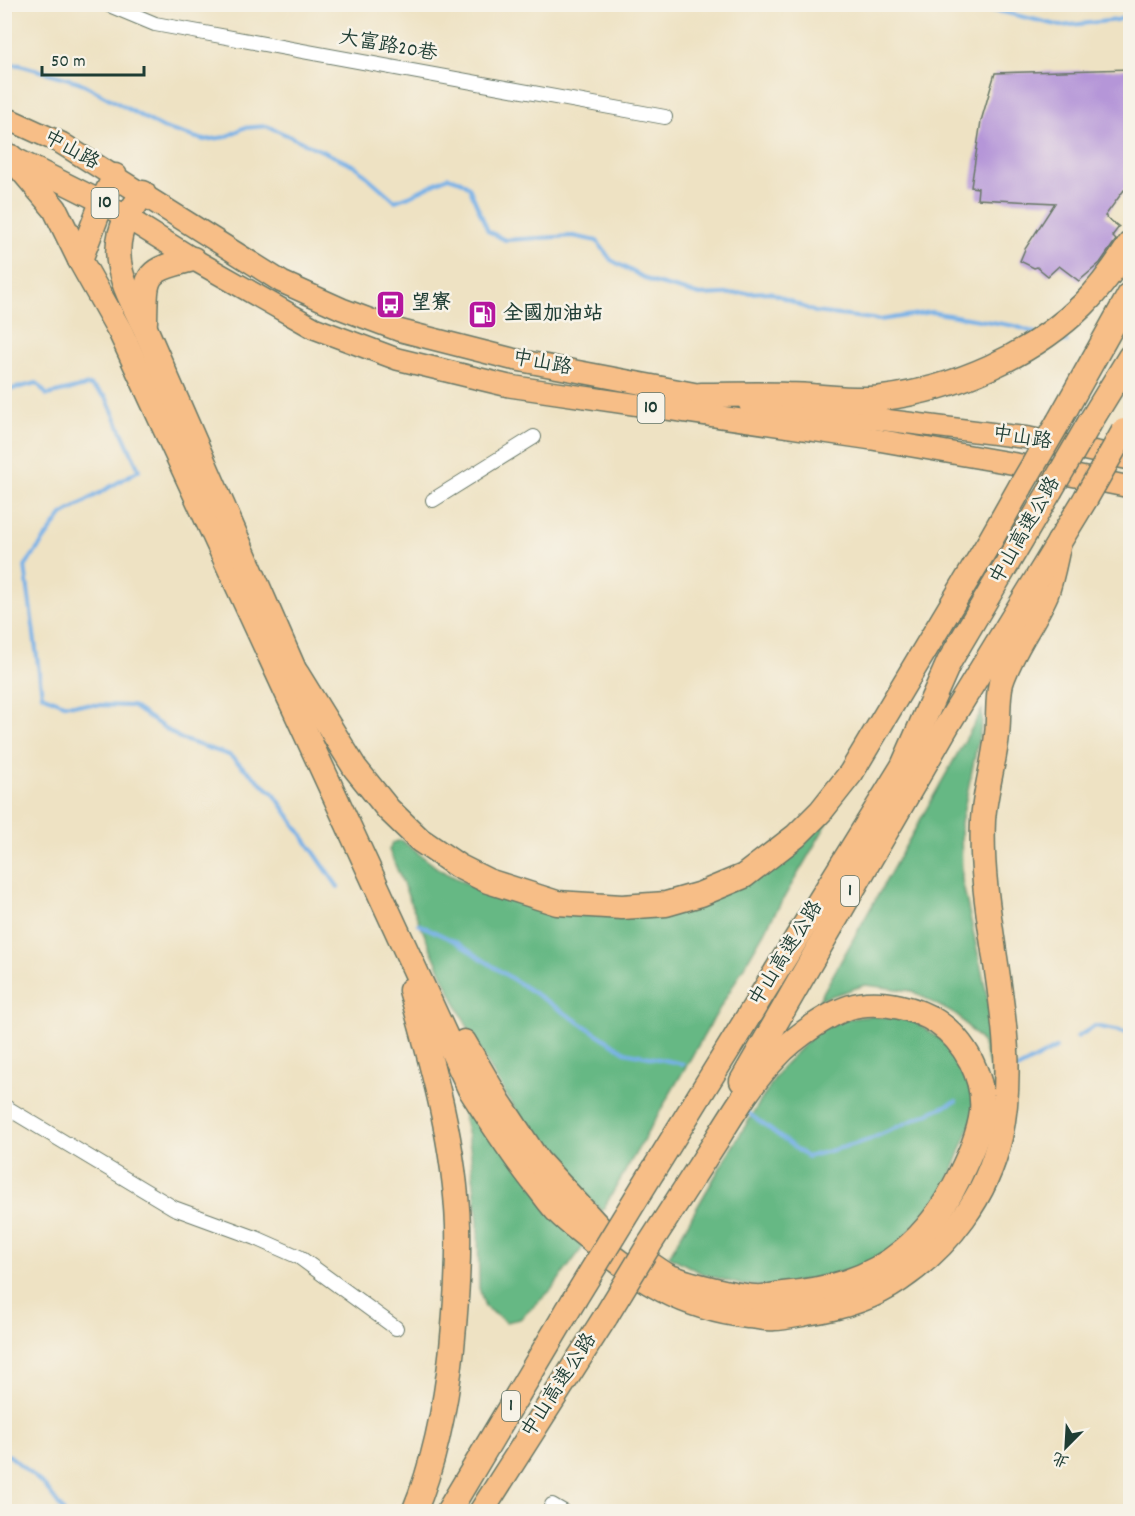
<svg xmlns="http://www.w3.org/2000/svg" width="1135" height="1516" font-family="Dekko,'LXGW WenKai TC',sans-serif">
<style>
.forest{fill:#66b884;stroke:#427a5c;stroke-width:1.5}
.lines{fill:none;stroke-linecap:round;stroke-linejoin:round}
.stream{stroke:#77b1e7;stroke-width:4}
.building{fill:#b596d8}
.minor-casing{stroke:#677766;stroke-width:16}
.primary-casing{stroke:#677766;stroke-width:24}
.motorway-casing{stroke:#677766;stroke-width:27}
.minor{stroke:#fff;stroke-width:14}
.primary{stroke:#f7be87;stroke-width:21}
.motorway{stroke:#f7be87;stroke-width:24}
.motorway-bridge-casing{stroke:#677766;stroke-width:27;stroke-linecap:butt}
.motorway-bridge{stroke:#f7be87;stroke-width:24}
.labels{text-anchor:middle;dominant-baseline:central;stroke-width:5;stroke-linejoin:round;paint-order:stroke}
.shield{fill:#f7f3e8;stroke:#60746a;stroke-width:1.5}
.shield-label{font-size:18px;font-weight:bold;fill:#1f3d34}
.street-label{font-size:20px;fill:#1f3d34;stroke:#f7f3e8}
.poi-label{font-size:20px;font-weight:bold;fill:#1f3d34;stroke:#f7f3e8;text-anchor:start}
</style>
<rect width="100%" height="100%" fill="#f7f3e8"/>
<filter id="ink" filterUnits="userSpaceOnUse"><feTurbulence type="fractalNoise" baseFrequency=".0167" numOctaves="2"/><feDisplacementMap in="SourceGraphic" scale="12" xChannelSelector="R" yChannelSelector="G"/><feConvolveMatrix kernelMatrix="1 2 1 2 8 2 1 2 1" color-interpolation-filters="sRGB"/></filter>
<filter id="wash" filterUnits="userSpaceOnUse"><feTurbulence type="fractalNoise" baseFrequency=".008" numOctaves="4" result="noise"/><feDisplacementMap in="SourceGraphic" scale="24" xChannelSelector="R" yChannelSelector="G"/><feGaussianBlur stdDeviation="1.35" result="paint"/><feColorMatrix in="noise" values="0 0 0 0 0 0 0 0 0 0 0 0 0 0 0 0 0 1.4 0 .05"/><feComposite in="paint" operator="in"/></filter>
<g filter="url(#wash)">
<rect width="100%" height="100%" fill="#eee2c3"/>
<g class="forest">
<polygon points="982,710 982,722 961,823 962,880 990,1009 1000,1098 982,1042 958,1016 912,991 865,985 819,1000"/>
<path d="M836,808L602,1211C496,1114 443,980 389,850L392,843L401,840L440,870L485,893L676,910Z"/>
<polygon points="871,1016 910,1019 947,1043 968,1076 975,1113 946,1188 894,1249 857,1268 779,1287 742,1285 703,1274 669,1256 728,1154 781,1068 817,1031 844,1019"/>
<polygon points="456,1077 583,1247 551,1290 520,1319 506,1322 485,1307 479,1288 478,1222 470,1147"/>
</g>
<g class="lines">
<g class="stream">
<polyline points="959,4 1007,13 1061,26 1117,20 1130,15"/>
<polyline points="4,64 20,65 79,82 163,128 204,140 226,137 243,128 267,126 355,166 395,201 409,196 448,177 461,181 469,187 488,231 505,240 573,236 597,241 611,260 652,282 700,295 770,292 815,312 880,320 931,312 1015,326 1035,333"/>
<polyline points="1057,339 1067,342"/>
<polyline points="4,391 37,383 47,395 89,385 106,397 139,470 62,515 25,566 42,695 64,704 132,706 181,739 229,755 274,794 338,887"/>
<polyline points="418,924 454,941 625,1052 683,1064"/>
<polyline points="1077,1037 1095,1026 1130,1033"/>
<polyline points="1015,1070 1056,1048"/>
<polyline points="747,1112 807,1157 866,1141 956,1101"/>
<polyline points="4,1454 10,1456 44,1485 64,1512"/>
</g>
</g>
<g id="blocks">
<polygon class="building" points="1131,69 1131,194 1124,190 1105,216 1119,227 1112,236 1116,240 1100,263 1079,281 1059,266 1048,276 1037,267 1034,268 1020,261 1025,249 1055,203 977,199 978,188 971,187 981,121 995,73"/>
</g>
</g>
<g filter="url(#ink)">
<use href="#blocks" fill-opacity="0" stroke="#677766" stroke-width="1.5"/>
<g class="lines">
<defs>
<g id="minor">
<polyline points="107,4 155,24 665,117"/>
<polyline points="4,7 7,4"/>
<polyline points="433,500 534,437"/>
<polyline points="4,1106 174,1208 256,1238 299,1257 396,1328"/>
<polyline points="552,1505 564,1512"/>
</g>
<g id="primary">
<polyline points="4,117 61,143 282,282 342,309 398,330 512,359 718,398"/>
<polyline points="12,157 102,202 193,259 314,328 397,359 509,386 872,439 1016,464 1130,487"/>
<polyline points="749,403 1029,438 1130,459"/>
</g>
<g id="motorway">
<path d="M11,157L55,209L80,260L121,333L470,1089C492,1123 513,1156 538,1187C545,1196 551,1205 559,1213C568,1222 579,1230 590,1239C639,1280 682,1308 748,1316C756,1316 765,1319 774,1318C785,1318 796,1315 807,1313C840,1308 872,1299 899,1280C949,1246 987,1196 1000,1137C1023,1033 978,926 983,820C985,791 994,764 997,735C999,719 997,699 1001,683C1011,651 1033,624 1046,594C1052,578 1055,559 1059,542"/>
<path d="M143,193C138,201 132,209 127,217C106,257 127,291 145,328L296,674"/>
<polyline points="80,260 102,202 115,176"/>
<path d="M145,322C146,274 143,271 193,259"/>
<path d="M701,395C730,395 759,394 788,395C819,395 852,402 883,398C954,389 1031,356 1083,305C1101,287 1116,266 1130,244"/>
<polyline points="1059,421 1130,294"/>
<polyline points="1089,424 1130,357"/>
<polyline points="297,674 355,768 388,809 420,840 458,866 488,881 557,903 622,907 666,904 701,894 744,876 796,836 821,811 851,773 990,541 1021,486"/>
<path d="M411,990C433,1067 455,1145 458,1226C459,1267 456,1307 452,1348C446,1404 436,1459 414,1512"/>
<polyline points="464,1042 499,1102 538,1161 606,1235"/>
<polyline points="742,1081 948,724 1086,498"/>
<polyline points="653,1171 903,766 949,662 1050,491"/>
<path d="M642,1259C650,1264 658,1270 666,1275C683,1283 736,1296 755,1297C764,1298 774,1295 783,1294C826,1290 869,1280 903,1251C926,1232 945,1206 958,1179C968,1158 979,1136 982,1112C985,1078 965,1041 937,1022C916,1008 884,1001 859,1005C833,1009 792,1039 775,1058C751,1083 732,1115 714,1144C692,1178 671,1211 649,1245"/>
<polyline points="448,1512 574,1300"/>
<polyline points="481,1512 606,1316"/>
</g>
</defs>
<use href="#minor" class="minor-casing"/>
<use href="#primary" class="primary-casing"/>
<use href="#motorway" class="motorway-casing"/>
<use href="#minor" class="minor"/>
<use href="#primary" class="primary"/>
<use href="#motorway" class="motorway"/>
<defs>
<g id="motorway-bridge">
<polyline points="1021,486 1059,421"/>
<polyline points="1050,491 1089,424"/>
<polyline points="1086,498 1124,431"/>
<polyline points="574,1300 653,1171"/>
<polyline points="606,1316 649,1245"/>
</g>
</defs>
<use href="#motorway-bridge" class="motorway-bridge-casing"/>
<use href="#motorway-bridge" class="motorway-bridge"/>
</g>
</g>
<defs>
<symbol id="bus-square" viewBox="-11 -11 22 22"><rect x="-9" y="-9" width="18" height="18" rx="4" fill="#b5179e" stroke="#f7f3e8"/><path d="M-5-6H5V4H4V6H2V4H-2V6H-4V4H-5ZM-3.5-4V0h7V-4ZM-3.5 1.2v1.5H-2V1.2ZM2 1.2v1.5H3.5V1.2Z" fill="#fff"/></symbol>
<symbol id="fuel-square" viewBox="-11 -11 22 22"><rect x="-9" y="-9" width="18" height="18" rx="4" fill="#b5179e" stroke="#f7f3e8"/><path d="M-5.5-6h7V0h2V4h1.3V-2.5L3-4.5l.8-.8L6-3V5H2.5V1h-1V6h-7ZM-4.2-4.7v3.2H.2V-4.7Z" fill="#fff"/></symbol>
</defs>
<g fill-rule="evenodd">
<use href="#bus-square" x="374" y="288" width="33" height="33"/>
<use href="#fuel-square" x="466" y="298" width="33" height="33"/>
</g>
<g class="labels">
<g class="shield">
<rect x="91.5" y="188" width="27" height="30" rx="4.5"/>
<rect x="637.5" y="393" width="27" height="30" rx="4.5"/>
<rect x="841" y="876" width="18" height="30" rx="4.5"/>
<rect x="502" y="1391" width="18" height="30" rx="4.5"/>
</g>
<g class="shield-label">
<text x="105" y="203">10</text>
<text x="651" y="408">10</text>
<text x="850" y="891">1</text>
<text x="511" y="1406">1</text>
</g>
<g class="street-label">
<text transform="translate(388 47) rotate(10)">大富路20巷</text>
<text transform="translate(71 151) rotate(29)">中山路</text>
<text transform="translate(542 364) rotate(11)">中山路</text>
<text transform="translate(1022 439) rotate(9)">中山路</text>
<text transform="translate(1026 531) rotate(-60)">中山高速公路</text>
<text transform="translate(787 954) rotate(-58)">中山高速公路</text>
<text transform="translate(560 1386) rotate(-57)">中山高速公路</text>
</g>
<g class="poi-label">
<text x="411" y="304">望寮</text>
<text x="503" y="315">全國加油站</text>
</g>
</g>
<rect width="1135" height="1516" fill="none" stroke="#f7f3e8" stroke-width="24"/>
<g transform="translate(1066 1447) rotate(204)" stroke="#f7f3e8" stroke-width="4.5" paint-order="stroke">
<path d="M0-4.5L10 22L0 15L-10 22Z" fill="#1f3d34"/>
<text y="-9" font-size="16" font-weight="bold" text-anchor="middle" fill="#1f3d34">北</text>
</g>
<path d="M42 66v9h102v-9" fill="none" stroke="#1f3d34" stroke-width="3"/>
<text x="51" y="66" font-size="18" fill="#1f3d34" stroke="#f7f3e8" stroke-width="4.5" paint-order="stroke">50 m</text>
</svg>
